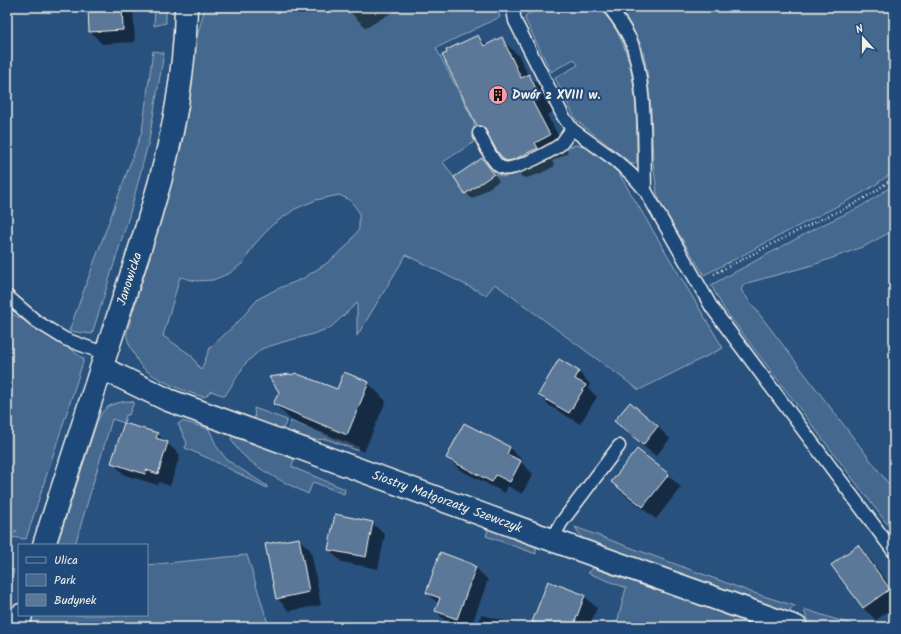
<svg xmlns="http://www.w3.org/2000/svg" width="901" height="634" font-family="Kalam,sans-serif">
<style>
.green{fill:#45688e;stroke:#9cacbb;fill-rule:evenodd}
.shadow{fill:#0007}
.building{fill:#5b7899;stroke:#f4f1e8}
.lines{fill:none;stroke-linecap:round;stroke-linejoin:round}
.service-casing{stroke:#f4f1e8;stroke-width:15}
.minor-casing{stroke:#f4f1e8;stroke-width:25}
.tertiary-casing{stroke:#f4f1e8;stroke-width:25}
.path{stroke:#f4f1e8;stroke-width:2.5;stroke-dasharray:1 3;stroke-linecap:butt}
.service{stroke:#1f4a7a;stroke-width:12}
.minor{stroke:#1f4a7a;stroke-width:22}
.tertiary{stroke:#1f4a7a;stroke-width:22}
.labels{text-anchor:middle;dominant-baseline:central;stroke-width:4;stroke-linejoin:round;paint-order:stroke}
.poi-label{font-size:13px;font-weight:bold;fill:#f4f1e8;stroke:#1f4a7a;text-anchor:start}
.street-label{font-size:13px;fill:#f4f1e8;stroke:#1f4a7a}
</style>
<rect width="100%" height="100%" fill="#28517e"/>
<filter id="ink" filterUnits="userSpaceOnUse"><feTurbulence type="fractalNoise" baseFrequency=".025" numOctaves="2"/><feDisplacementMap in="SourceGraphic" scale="8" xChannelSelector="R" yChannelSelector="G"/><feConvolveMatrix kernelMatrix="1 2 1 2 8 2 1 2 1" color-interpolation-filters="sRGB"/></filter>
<g filter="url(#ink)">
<g class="green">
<polygon points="155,7 166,7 166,23 154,26"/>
<path d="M205,7H343L346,12L355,7H495L497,8L500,17L436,48L474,122V142L443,162L466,194L494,174L505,177L554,155L565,148L576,145L586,146L618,172L723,348L639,390L495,284L486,295L406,255L357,336V303L330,328L310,335L283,342L261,349L245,364L225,396L211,391L205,397C189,394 152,378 141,366C137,361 135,355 132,350C129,344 126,339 127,332L165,204L183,138L190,98L196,41ZM339,195L350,200L359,212V229L348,245L327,263L302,279L277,289L258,299L238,322L210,348L201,370L191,355L163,336L180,277L196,281L213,280L230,273L243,263L254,245L272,225L295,209L316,200Z"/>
<path d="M543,7H598C639,46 636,109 637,161L635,164H632L623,157L576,120L555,78L578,65L574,59L551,72L525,19L526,15Z"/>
<path d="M619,7H894V171C869,192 841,204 812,219C776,237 740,257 704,275L661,205L657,193L653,161L651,110L647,71L642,47L630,24Z"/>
<polygon points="153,51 164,53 149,140 130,213 92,334 69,331 142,131"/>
<polygon points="894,184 894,230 865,246 816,264 744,284 741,290 894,491 894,533 724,309 711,285 818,227 858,208 879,195"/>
<path d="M7,312C18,316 28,323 38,329C54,338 69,348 84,359L26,539L9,537L17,531L7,530V336L10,334L7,329Z"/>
<path d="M127,401L134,402L129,415H126L124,423L112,419L75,545H57L97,422C104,406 110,404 127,401Z"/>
<polygon points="254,408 287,420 282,431 255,421"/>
<polygon points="182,421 209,429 217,447 227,460 267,486 267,488 210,459 185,448 187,443 178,424"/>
<polygon points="291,421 359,448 356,450 326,439 316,440 287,432"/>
<path d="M233,436L294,459L292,467L345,489L344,494L313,482L308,494C286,483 240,463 231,438Z"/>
<polygon points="489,527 536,545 536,554 486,536"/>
<polygon points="575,527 751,592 795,606 787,614 584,541"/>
<polygon points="247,555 269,627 29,627 33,615 147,615 147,565"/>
<polygon points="7,568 14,570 7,595"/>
<polygon points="593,568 763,627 616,627 626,588 588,573"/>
<polygon points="804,609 859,627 823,627 807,620"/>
</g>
<g class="shadow">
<polygon points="89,7 130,7 133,10 135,42 102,44 90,31"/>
<polygon points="346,7 401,7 366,28 348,10"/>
<polygon points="478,36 487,45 501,39 519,56 528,75 546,93 555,111 547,115 568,153 552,161 555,166 539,174 526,178 522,177 503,158 491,138 478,125"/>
<polygon points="482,159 488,165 499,181 472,199 466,193"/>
<polygon points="559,360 579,372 590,384 588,388 597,397 580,424 550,406 539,395"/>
<polygon points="368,383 386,401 364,452 292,421 274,403 280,392 338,391"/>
<polygon points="630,404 658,427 670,439 656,456 628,434 616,421"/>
<polygon points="157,434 180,455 170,486 159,482 158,485 125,475 112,462"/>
<polygon points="510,448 522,460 521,462 533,474 522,494 508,486 505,493 460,470 447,457"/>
<polygon points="668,475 681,487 656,519 625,495 612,482"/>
<polygon points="372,523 385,535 378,569 342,562 329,550"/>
<polygon points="299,539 311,551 321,605 289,611 277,598"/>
<polygon points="858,546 870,559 894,591 894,607 876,620 863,608"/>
<polygon points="476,568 488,580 471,627 458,627 448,624 436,611 439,604 427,593"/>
<polygon points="584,596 597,608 589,627 538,627 533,622"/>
<polygon points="481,615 512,622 517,627 478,627"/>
</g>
<g class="building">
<polygon points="88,7 122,7 123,30 89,32"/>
<polygon points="478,35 484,46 502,37 521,78 529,74 538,93 530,97 550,135 535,143 538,148 513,160 507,161 503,159 495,148 485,129 483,127 477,126 442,55 447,53 446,50"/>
<polygon points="482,158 494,174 465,194 454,177"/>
<polygon points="559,359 579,371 575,379 586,385 569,413 538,395"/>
<polygon points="344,372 369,382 347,435 273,404 279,392 269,377 290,374 292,375 295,373 337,389"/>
<polygon points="630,402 658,426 643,445 614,421"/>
<polygon points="124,423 158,433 156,438 168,442 158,474 146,470 145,474 111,463"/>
<polygon points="464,423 510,447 507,454 521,461 510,482 496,475 492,482 446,458"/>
<polygon points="637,449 669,474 643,507 611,482"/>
<polygon points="335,514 373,522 366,557 328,550"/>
<polygon points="299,538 309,592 276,599 265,544"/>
<polygon points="858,545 890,589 863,608 831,565"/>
<polygon points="440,552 472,564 472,565 476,567 457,619 435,611 440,598 426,593"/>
<polygon points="548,581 585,595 573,627 544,627 532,622"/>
</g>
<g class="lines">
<defs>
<g id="service">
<polyline points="513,7 513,10 515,21 563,116 572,129 615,160 631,174 645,190 712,308 894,552"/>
<path d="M609,7C617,17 625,29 631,41C634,49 636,59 638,67C646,107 644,149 645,190"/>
<path d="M479,133C484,142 492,163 501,167C503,168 508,169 510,168C521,167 552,151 561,144C565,139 568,134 572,129"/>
<polyline points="7,296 36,321 65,339 106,354"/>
<polyline points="552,540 561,523 619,446"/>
</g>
<polyline id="minor" points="102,368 168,400 552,540 796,627"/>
<g id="tertiary">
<path d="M44,545C70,465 96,384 122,304C132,272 143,241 152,209C172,144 185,75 186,7"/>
<polyline points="18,627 21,615"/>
</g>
</defs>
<use href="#service" class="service-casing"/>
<use href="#minor" class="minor-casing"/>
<use href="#tertiary" class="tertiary-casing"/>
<polyline class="path" points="714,274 813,223 854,204 876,191 894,177"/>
<use href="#service" class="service"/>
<use href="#minor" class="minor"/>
<use href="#tertiary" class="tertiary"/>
</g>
</g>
<defs>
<symbol id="building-disc" viewBox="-11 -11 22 22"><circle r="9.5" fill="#ff9aa2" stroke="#1f4a7a"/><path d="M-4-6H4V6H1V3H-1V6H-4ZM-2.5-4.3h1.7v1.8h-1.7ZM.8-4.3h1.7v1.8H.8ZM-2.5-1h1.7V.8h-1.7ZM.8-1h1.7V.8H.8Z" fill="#111"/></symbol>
</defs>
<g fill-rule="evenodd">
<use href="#building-disc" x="487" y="84" width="22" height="22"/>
</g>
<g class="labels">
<g class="poi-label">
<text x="512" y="95">Dwór z XVIII w.</text>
</g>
<g class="street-label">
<text transform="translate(130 279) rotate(-72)">Janowicka</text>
<text transform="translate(447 502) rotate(20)">Siostry Małgorzaty Szewczyk</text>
</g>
</g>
<rect width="901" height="634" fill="none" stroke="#1f4a7a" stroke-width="24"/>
<rect x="12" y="12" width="877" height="610" fill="none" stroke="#f4f1e8" stroke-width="1.5" filter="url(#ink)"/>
<rect x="18" y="544" width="130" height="72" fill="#1f4a7a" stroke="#748da6"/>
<rect x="26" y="557" width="20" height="6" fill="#1f4a7a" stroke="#748da6"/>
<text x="54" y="564" font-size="12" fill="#f4f1e8">Ulica</text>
<rect x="26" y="574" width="20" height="12" fill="#45688e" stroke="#748da6"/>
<text x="54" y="584" font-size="12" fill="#f4f1e8">Park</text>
<rect x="26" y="594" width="20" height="12" fill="#5b7899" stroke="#748da6"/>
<text x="54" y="604" font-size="12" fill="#f4f1e8">Budynek</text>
<g transform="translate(863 38) rotate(339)" stroke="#1f4a7a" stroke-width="3" paint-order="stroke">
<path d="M0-3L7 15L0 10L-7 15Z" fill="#f4f1e8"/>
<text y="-6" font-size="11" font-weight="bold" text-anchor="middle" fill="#f4f1e8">N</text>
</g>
</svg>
